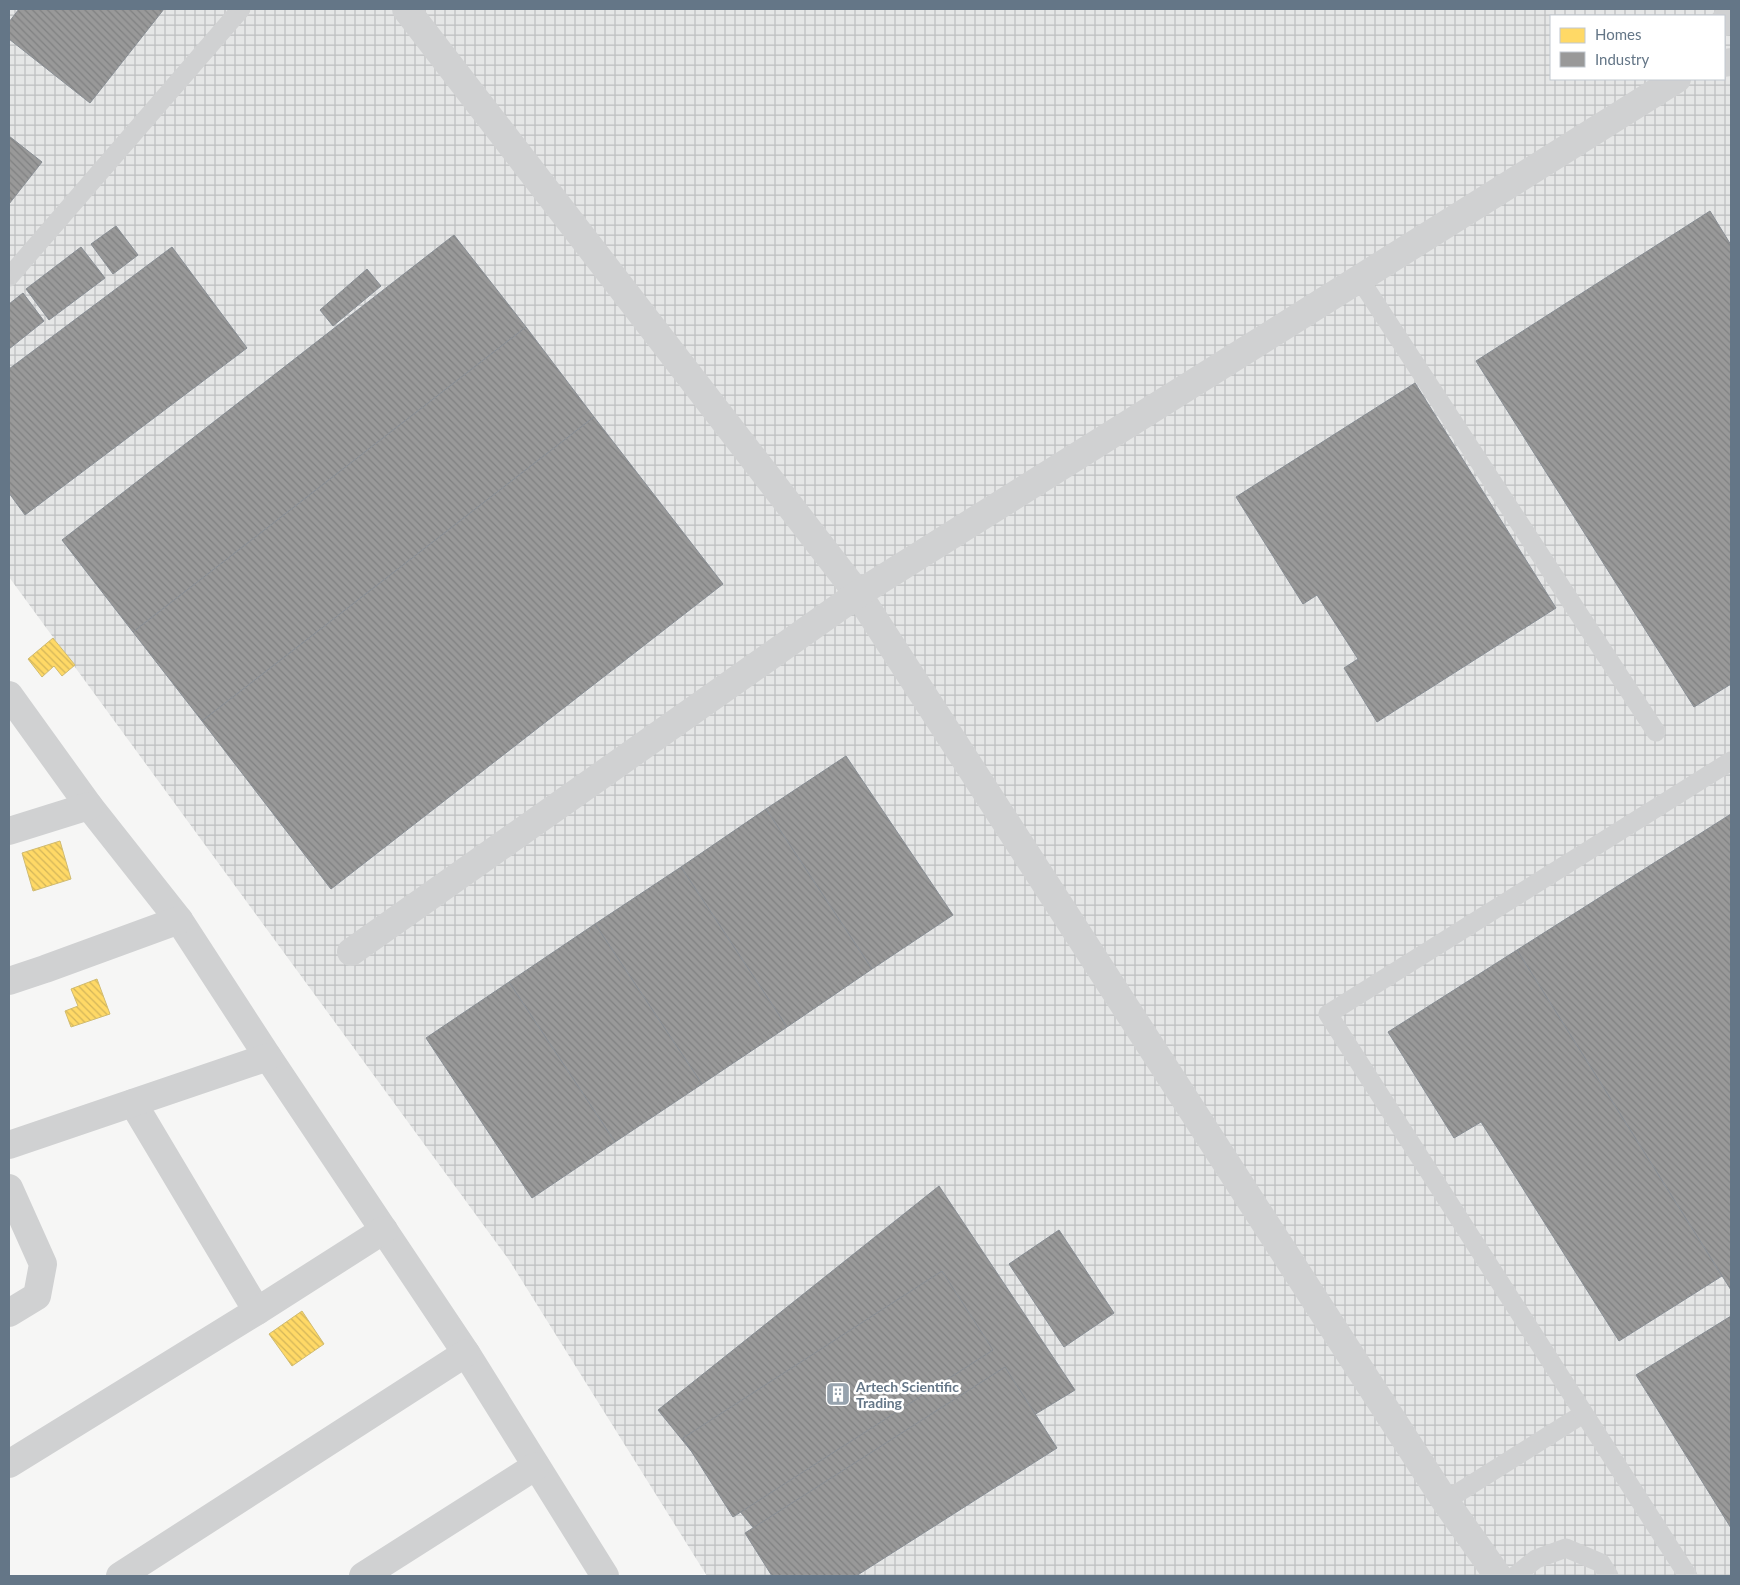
<svg xmlns="http://www.w3.org/2000/svg" width="1740" height="1585" font-family="Lato,sans-serif">
<style>
.industrial{fill:url(#industrial-grid);fill-rule:evenodd}
.homes{fill:url(#homes-back-hatch);stroke:#d0bb70}
.industry{fill:url(#industry-back-hatch);stroke:#898e94}
.lines{fill:none;stroke-linecap:round;stroke-linejoin:round}
.lane{stroke:#d0d1d2;stroke-width:19}
.street{stroke:#d0d1d2;stroke-width:28}
.labels{text-anchor:middle;dominant-baseline:central;stroke-width:5;stroke-linejoin:round;paint-order:stroke}
.poi-label{font-size:14px;font-weight:bold;fill:#647687;stroke:#fff;text-anchor:start}
</style>
<defs>
<pattern id="industrial-grid" width="8" height="8" patternUnits="userSpaceOnUse" patternTransform="scale(1.25)"><rect width="8" height="8" fill="#e5e6e6"/><path d="M0 4h8M4 0v8" fill="none" stroke="#bdbfc0"/></pattern>
<pattern id="homes-back-hatch" width="6" height="6" patternUnits="userSpaceOnUse" patternTransform="scale(1.25)"><rect width="6" height="6" fill="#ffd966"/><path d="M-1 5l2 2M0 0l6 6M5-1l2 2" fill="none" stroke="#d2b55a"/></pattern>
<pattern id="industry-back-hatch" width="6" height="6" patternUnits="userSpaceOnUse" patternTransform="scale(1.25)"><rect width="6" height="6" fill="#999"/><path d="M-1 5l2 2M0 0l6 6M5-1l2 2" fill="none" stroke="#808182"/></pattern>
</defs>
<rect width="100%" height="100%" fill="#f6f6f5"/>
<path class="industrial" d="M9,9H1731V1576H707L509,1260L9,577ZM1551,16H1724V79H1551Z"/>
<g class="homes">
<polygon points="53,638 75,665 62,676 54,666 42,677 28,659"/>
<polygon points="60,841 71,879 33,891 22,853"/>
<polygon points="97,979 110,1014 71,1027 65,1011 78,1006 71,989"/>
<polygon points="302,1311 324,1344 292,1366 269,1334"/>
</g>
<g class="industry">
<polygon points="19,9 164,9 90,103 9,39 9,22"/>
<polygon points="9,136 42,162 9,204"/>
<polygon points="1710,211 1731,245 1731,684 1694,707 1476,361"/>
<polygon points="116,226 138,255 113,274 91,244"/>
<polygon points="454,235 526,327 133,632 62,540"/>
<polygon points="81,247 105,278 49,320 26,289"/>
<polygon points="172,247 247,348 25,515 9,493 9,369"/>
<polygon points="367,269 381,286 333,326 320,310"/>
<polygon points="23,293 44,321 9,349 9,304"/>
<polygon points="526,327 594,417 202,721 133,632"/>
<polygon points="1415,383 1556,608 1377,722 1344,668 1358,659 1317,595 1303,604 1236,497"/>
<polygon points="594,417 723,584 331,889 202,721"/>
<polygon points="846,756 953,915 872,969 766,809"/>
<polygon points="766,809 872,969 787,1027 681,867"/>
<polygon points="1731,814 1731,1290 1517,950"/>
<polygon points="681,867 787,1027 702,1084 595,924"/>
<polygon points="595,924 702,1084 615,1142 509,982"/>
<polygon points="1517,950 1722,1276 1619,1341 1481,1122 1454,1138 1388,1032"/>
<polygon points="509,982 615,1142 532,1198 426,1038"/>
<polygon points="939,1186 1075,1390 785,1567 658,1410"/>
<polygon points="1059,1230 1114,1313 1064,1347 1009,1264"/>
<polygon points="942,1271 993,1350 733,1517 683,1438"/>
<polygon points="1731,1316 1731,1528 1636,1375"/>
<polygon points="1005,1367 1057,1448 856,1576 772,1576 745,1533"/>
</g>
<g class="lines">
<g class="lane">
<polyline points="9,277 241,9"/>
<polyline points="1359,278 1656,732"/>
<polyline points="1445,1501 1583,1414"/>
<polyline points="1515,1576 1536,1559 1566,1548 1601,1563 1609,1576"/>
<polyline points="1688,1576 1328,1014 1731,761"/>
</g>
<g class="street">
<polyline points="406,9 858,594 1445,1501 1498,1576"/>
<polyline points="1724,22 1731,16"/>
<polyline points="1724,63 1731,62"/>
<polyline points="9,695 89,806 179,920 268,1057 466,1353 605,1576"/>
<polyline points="9,831 89,806"/>
<polyline points="351,952 858,594 1677,79"/>
<polyline points="9,981 45,969 179,920"/>
<polyline points="133,1103 257,1311"/>
<polyline points="9,1145 268,1057"/>
<polyline points="9,1188 43,1264 37,1296 9,1313"/>
<polyline points="9,1464 257,1311 384,1230"/>
<polyline points="120,1576 466,1353"/>
<polyline points="363,1576 536,1466"/>
</g>
</g>
<defs>
<symbol id="building-square" viewBox="-11 -11 22 22"><rect x="-9" y="-9" width="18" height="18" rx="4" fill="#97a3ae" stroke="#fff"/><path d="M-4-6H4V6H1V3H-1V6H-4ZM-2.5-4.3h1.7v1.8h-1.7ZM.8-4.3h1.7v1.8H.8ZM-2.5-1h1.7V.8h-1.7ZM.8-1h1.7V.8H.8Z" fill="#fff"/></symbol>
</defs>
<g fill-rule="evenodd">
<use href="#building-square" x="824" y="1380" width="28" height="28"/>
</g>
<g class="labels">
<g class="poi-label">
<text x="856" y="1386">Artech Scientific<tspan x="856" dy="16">Trading</tspan></text>
</g>
</g>
<rect width="1740" height="1585" fill="none" stroke="#647687" stroke-width="20"/>
<rect x="1550" y="15" width="175" height="65" fill="#ffffff" stroke="#c1c8cf"/>
<rect x="1560" y="28" width="25" height="15" fill="#ffd966" stroke="#c1c8cf"/>
<text x="1595" y="40" font-size="15" fill="#647687">Homes</text>
<rect x="1560" y="52" width="25" height="15" fill="#999999" stroke="#c1c8cf"/>
<text x="1595" y="65" font-size="15" fill="#647687">Industry</text>
</svg>
